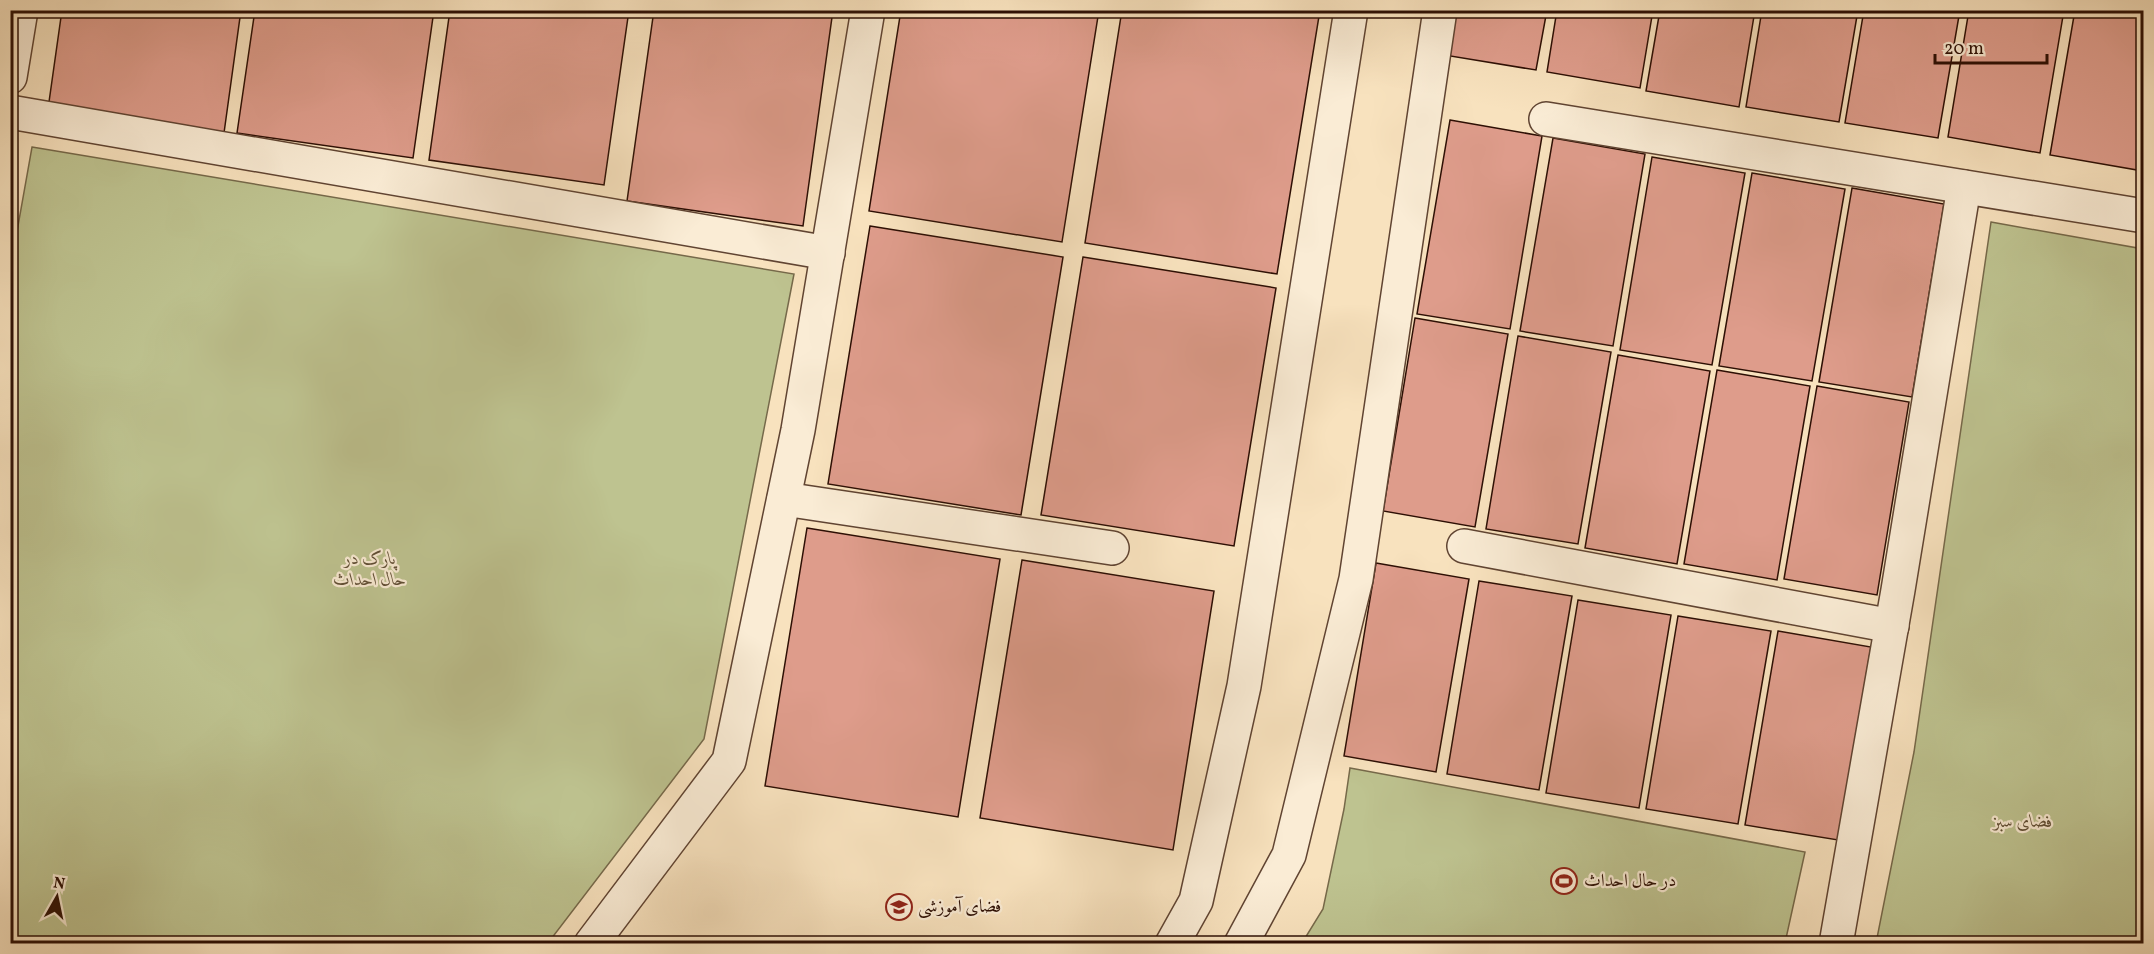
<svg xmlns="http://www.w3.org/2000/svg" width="2154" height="954" font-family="Vollkorn,Amiri,serif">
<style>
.green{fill:#bec390;stroke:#76694a;stroke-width:1.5}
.building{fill:#de9c8b;stroke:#2d0f04;stroke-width:1.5}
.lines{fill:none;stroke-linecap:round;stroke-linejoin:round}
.minor-casing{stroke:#604432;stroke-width:36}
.tertiary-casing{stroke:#604432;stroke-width:36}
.minor{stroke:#faecd5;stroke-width:33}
.tertiary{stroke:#faecd5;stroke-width:33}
.labels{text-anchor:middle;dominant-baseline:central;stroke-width:4.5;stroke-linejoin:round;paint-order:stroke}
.park-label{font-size:18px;font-style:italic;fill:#604e35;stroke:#faecd5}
.poi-label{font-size:18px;fill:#2d0f04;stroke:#faecd5;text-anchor:start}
</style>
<rect width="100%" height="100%" fill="#f8e2be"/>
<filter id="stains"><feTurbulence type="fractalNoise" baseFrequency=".00333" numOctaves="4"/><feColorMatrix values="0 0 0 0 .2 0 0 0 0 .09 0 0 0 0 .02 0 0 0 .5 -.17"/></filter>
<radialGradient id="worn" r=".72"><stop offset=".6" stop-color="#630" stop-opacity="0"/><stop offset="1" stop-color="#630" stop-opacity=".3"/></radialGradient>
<g class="green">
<polygon points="32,147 794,274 704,739 548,943 11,943 10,271"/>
<polygon points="1991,222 2143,249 2143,943 1876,943 1914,752"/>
<polygon points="1350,768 1805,852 1785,943 1302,943 1323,909 1344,809"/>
</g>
<g class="building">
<polygon points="62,10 241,10 224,133 48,109"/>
<polygon points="255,10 434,10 413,158 237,133"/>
<polygon points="450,10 629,10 604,185 429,160"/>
<polygon points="654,10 833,10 803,226 627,201"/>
<polygon points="901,10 1099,10 1062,242 869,211"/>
<polygon points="1122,10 1284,10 1319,16 1277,274 1085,243"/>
<polygon points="1451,10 1547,10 1536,70 1444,55"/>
<polygon points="1557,10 1653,10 1640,88 1547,72"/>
<polygon points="1660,10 1755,10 1739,107 1646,91"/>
<polygon points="1762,10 1858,10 1839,122 1746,107"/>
<polygon points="1864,10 1960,10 1938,138 1845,123"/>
<polygon points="1969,10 2064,10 2040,153 1948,137"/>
<polygon points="2075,10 2144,10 2143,171 2050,155"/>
<polygon points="1450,120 1542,136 1510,329 1417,314"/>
<polygon points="1553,138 1645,154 1613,346 1520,331"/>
<polygon points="1652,157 1745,173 1712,365 1620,350"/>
<polygon points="1752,173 1845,189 1812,381 1719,366"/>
<polygon points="1852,188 1944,204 1912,397 1819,382"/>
<polygon points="870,226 1063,257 1021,515 828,484"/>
<polygon points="1083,257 1276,288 1234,546 1041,515"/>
<polygon points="1415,318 1508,334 1475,527 1383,511"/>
<polygon points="1518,336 1611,352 1578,544 1486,529"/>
<polygon points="1618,355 1710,371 1677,564 1585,548"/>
<polygon points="1717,370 1810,386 1777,580 1684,564"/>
<polygon points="1817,386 1909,402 1877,595 1784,579"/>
<polygon points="807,528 1000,559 958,817 765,786"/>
<polygon points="1022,560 1214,591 1173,850 980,818"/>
<polygon points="1376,563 1469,579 1436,772 1344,756"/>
<polygon points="1479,581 1572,596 1539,790 1447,774"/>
<polygon points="1578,600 1671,615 1639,808 1546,793"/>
<polygon points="1678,616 1771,631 1738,824 1646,809"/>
<polygon points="1778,631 1871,647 1838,840 1745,825"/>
</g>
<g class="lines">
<defs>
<g id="minor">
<polyline points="10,77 21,10"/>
<polyline points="10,112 828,253"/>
<polyline points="1546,119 2144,216"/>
<polyline points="784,499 1112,548"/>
<polyline points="1464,546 1892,626"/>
<polyline points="591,944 729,761 798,430 868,10"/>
<polyline points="1836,944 1898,590 1964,187"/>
</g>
<g id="tertiary">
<polyline points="1172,944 1196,901 1244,686 1351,10"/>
<polyline points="1241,944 1289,855 1356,579 1440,10"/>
</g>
</defs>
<use href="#minor" class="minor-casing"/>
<use href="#tertiary" class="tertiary-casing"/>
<use href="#minor" class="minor"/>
<use href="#tertiary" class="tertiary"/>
</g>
<defs>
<symbol id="stadium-ring" viewBox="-11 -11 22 22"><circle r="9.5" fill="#faecd5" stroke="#8f2418" stroke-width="1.5"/><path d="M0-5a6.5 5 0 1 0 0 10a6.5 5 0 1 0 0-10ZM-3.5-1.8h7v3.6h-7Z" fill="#8f2418"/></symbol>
<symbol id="school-ring" viewBox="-11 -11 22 22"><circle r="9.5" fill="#faecd5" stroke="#8f2418" stroke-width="1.5"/><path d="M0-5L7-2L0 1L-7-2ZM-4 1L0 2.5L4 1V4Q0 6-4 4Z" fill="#8f2418"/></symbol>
</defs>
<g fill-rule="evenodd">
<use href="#stadium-ring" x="1549" y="866" width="30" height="30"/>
<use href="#school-ring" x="884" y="892" width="30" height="30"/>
</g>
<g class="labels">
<g class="park-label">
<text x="370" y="559">پارک در<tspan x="370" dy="21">حال احداث</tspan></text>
<text x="2023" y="822">فضای سبز</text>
</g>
<g class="poi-label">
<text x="1584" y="881">در حال احداث</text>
<text x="918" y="907">فضای آموزشی</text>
</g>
</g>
<rect width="2154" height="954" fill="none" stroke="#f8e2be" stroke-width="36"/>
<rect x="12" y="12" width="2130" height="930" fill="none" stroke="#2d0f04" stroke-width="3"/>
<rect x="18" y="18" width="2118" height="918" fill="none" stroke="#2d0f04" stroke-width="1.5"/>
<g transform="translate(57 897) rotate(9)" stroke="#faecd5" stroke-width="4.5" paint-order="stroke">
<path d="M0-4.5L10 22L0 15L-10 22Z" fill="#2d0f04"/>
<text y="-9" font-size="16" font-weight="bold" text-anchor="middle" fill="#2d0f04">N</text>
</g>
<path d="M1935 54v9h112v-9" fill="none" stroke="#2d0f04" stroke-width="3"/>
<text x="1944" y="54" font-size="18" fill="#2d0f04" stroke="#faecd5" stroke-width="4.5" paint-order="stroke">20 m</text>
<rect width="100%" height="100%" filter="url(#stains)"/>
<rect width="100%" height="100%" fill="url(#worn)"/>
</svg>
